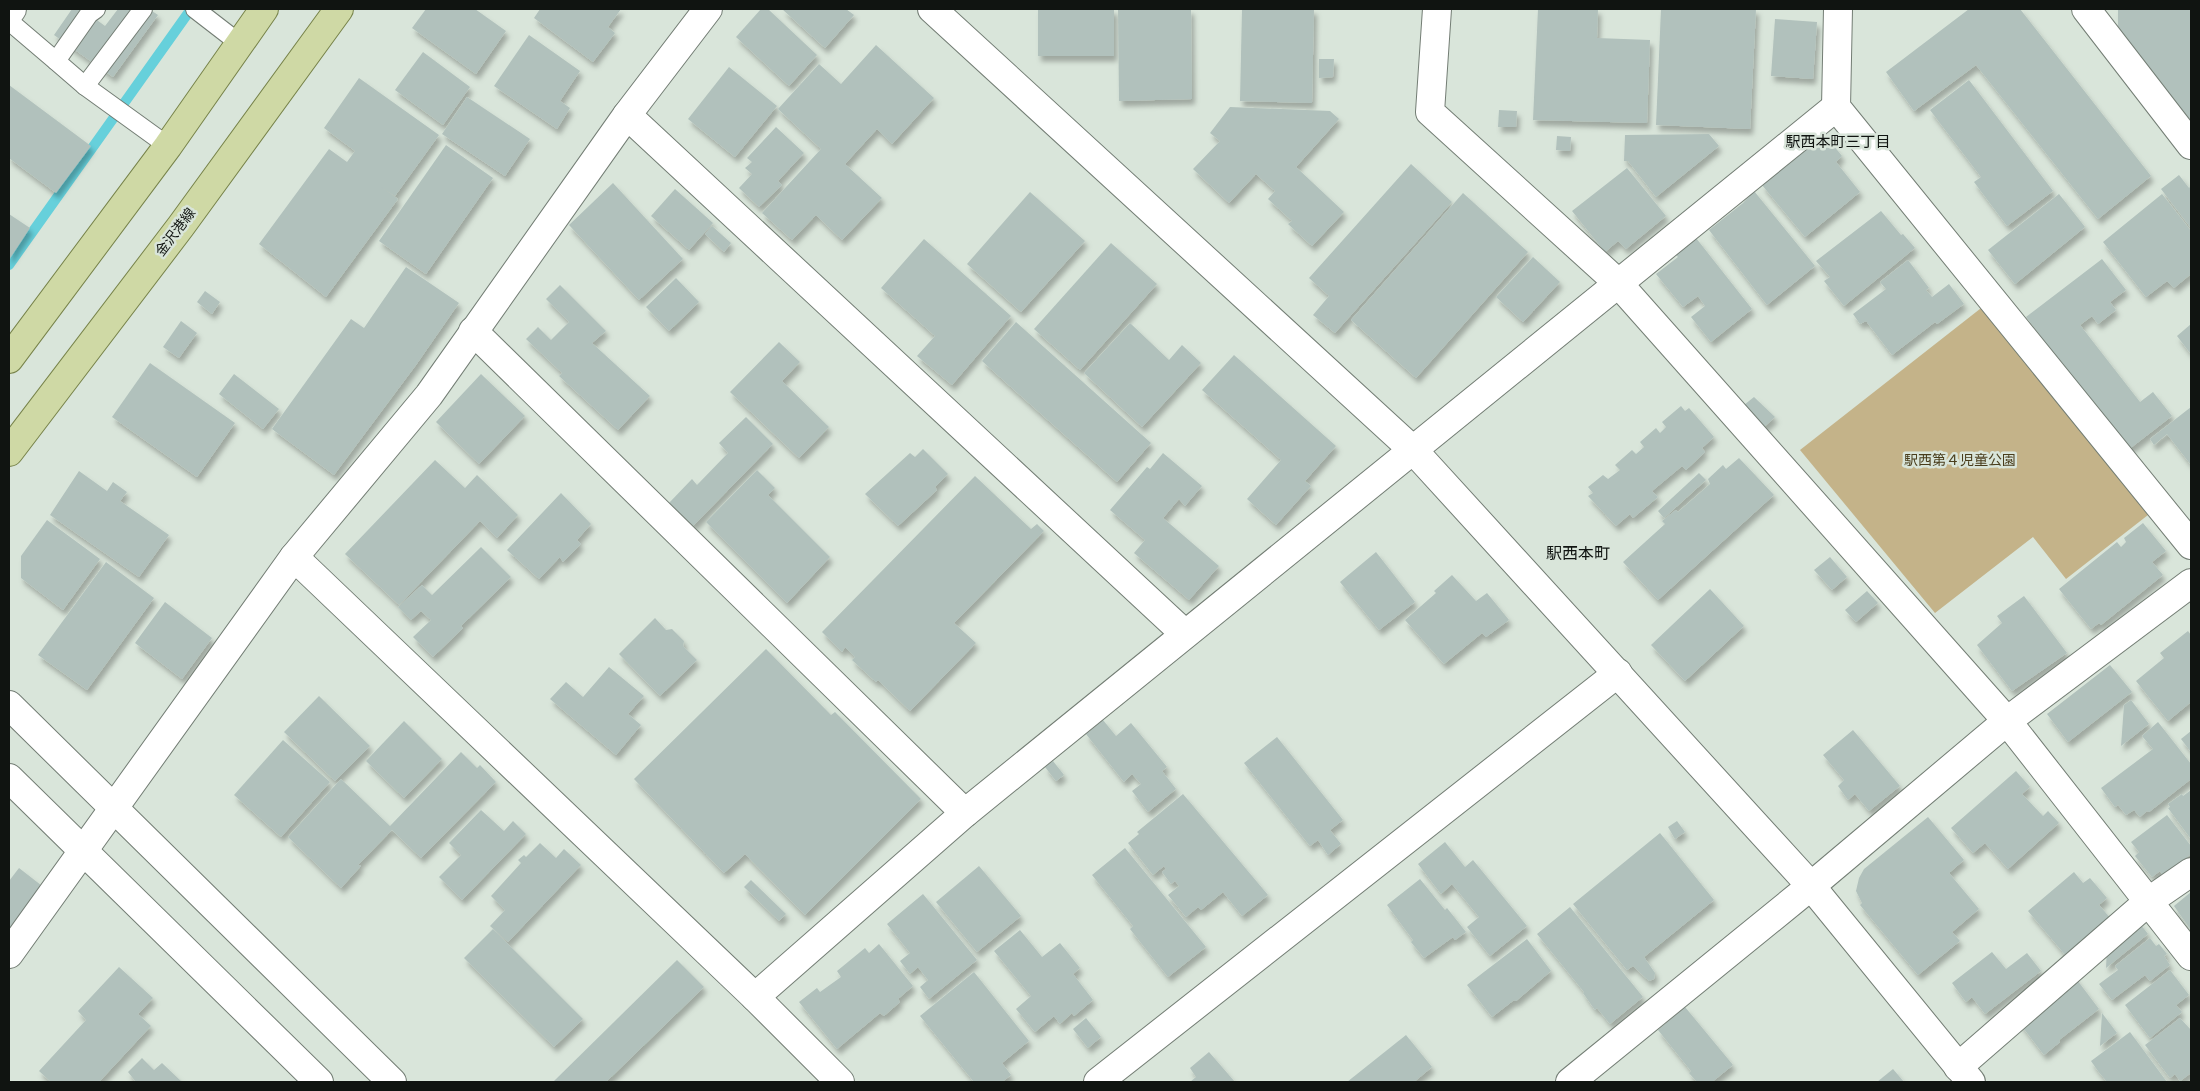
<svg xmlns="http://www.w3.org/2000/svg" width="2200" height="1091" font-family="'DejaVu Sans','Noto Sans JP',sans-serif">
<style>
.green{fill:#c4b389}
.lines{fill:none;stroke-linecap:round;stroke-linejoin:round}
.stream{stroke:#66d0db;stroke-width:10}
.building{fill:#b1c1bc;filter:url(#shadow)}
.service-casing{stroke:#737d74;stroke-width:20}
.minor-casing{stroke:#737d74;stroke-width:30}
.tertiary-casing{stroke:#737d74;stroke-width:30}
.primary-casing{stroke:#77834a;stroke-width:30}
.service{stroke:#fff;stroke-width:18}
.minor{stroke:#fff;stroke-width:28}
.tertiary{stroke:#fff;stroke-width:28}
.primary{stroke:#cfd9a5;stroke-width:28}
.labels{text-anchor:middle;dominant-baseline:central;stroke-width:5;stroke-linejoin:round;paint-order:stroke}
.street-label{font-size:14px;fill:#101411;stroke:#d9e5da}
.park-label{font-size:14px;fill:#493d1c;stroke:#d9e5da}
.neighbourhood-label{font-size:15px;fill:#101411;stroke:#d9e5da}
.quarter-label{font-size:16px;fill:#101411;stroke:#d9e5da}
</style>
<defs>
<filter id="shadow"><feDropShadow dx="3" dy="5.5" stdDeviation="2.5" flood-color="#0004"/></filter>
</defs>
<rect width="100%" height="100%" fill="#d9e5da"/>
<polygon class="green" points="1985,305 2148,515 2066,579 2033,537 1935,613 1800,450"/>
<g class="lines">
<polyline class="stream" points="9,265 191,9"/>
</g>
<g class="building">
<polygon points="72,9 82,9 105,26 118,9 149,9 158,15 113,77 54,35"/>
<polygon points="426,9 475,9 506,31 476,74 412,28"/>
<polygon points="540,9 621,9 608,27 615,33 593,62 534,18"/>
<polygon points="761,9 768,9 817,55 789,86 736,37"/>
<polygon points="782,9 846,9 854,15 825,48"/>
<rect x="1038" y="9" width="76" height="47"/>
<polygon points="1118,9 1191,9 1192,99 1119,101"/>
<polygon points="1242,9 1314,9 1312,103 1240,101"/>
<polygon points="1538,9 1598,9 1597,38 1650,40 1647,123 1533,120"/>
<polygon points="1661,9 1756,9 1750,129 1656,125"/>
<polygon points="1969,9 2020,9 2151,176 2098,219 1976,65 1914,111 1886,72"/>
<polygon points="2118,9 2191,9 2191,130 2118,29"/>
<polygon points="1775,19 1817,22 1813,79 1771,76"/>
<polygon points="529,35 580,71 560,101 570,108 557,129 494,86"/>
<polygon points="876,45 934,98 892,144 877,129 845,164 882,198 842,240 816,215 792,240 762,213 821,149 778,109 819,64 841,84"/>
<polygon points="423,52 470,87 443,125 395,90"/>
<polygon points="1319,59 1334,59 1333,77 1319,78"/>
<polygon points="729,67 777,106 735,157 688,119"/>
<polygon points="359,78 439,135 395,196 381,187 398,199 326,297 259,244 329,149 347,162 355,151 324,128"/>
<polygon points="1969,80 2053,191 2007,226 1974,182 1981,177 1930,110"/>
<polygon points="9,85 91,146 56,193 9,158"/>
<polygon points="467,97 530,139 505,176 442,134"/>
<polygon points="1230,107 1330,111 1339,119 1296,167 1344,212 1312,246 1288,224 1292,221 1268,199 1275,191 1256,174 1229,203 1193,169 1220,141 1210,133"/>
<polygon points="1499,110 1517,111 1516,127 1498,127"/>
<polygon points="776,127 804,153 778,181 782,185 759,207 739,188 752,174 745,168 752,162 747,158"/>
<polygon points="1709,134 1719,146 1656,197 1628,161 1624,161 1625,135"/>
<polygon points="1824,134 1842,156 1836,162 1860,192 1805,237 1762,185"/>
<polygon points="1557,136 1571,137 1570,151 1556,150"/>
<polygon points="446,145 493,178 426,274 379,241"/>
<polygon points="1411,164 1452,202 1335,333 1313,315 1329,296 1309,278"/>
<polygon points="1627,168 1666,216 1626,249 1618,241 1605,252 1572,211"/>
<polygon points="2179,175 2189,188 2191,186 2191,228 2161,189"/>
<polygon points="613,183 683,259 639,300 569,225"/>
<polygon points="675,189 713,223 689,250 651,216"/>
<polygon points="1754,191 1815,266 1767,305 1709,230 1743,203"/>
<polygon points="1030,192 1085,241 1021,312 967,264"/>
<polygon points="1463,193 1528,252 1416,378 1351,320"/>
<polygon points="2059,194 2085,227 2015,284 1988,250"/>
<polygon points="2162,194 2191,231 2191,274 2174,288 2167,281 2146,297 2103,242"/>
<polygon points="1881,211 1901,235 1903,234 1915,248 1844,306 1824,281 1830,277 1816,261"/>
<polygon points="9,214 30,228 9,260"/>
<polygon points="712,226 731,243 724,252 705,234"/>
<polygon points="1696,238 1752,309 1711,342 1691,317 1705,306 1698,296 1683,307 1656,274 1678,257 1676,255"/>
<polygon points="924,239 1011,316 952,385 917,356 935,336 881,288"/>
<polygon points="1111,243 1157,284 1080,370 1034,329"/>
<polygon points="1533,257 1560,282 1523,322 1496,297"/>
<polygon points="2102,259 2126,290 2110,302 2116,310 2098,324 2092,316 2080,325 2140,402 2153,392 2172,416 2128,450 2026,317"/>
<polygon points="1908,260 1929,288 1926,290 1932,297 1949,284 1964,304 1937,324 1935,322 1892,355 1866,321 1860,324 1853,314 1886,289 1880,282"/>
<polygon points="406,267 459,303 416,365 334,475 272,429 351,319 364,328"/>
<polygon points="676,278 699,302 669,331 646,307"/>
<polygon points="560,285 606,331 592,343 650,396 618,430 559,376 562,373 526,339 538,327 551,340 569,322 546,299"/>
<polygon points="205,291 220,302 212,314 197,302"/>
<polygon points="181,321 197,333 179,358 163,347"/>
<polygon points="1016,322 1151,443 1117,482 982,361"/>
<polygon points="1130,323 1169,360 1182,345 1201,363 1142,427 1084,373"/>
<polygon points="2191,324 2191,354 2177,336"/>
<polygon points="779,342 800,362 782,381 829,427 799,458 730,392"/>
<polygon points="1234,355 1336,446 1305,481 1311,486 1276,525 1247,499 1281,460 1202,390"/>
<polygon points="150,363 235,423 197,477 112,417"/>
<polygon points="234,374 279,409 263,429 219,394"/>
<polygon points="481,374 525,416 479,464 436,422"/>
<polygon points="1754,397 1775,417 1763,428 1744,405"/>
<polygon points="1681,406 1685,411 1689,408 1714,437 1702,448 1705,452 1686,470 1682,466 1652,491 1658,497 1633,518 1630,514 1616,526 1588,496 1593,493 1588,487 1603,475 1608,479 1620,470 1615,465 1632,450 1636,454 1644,447 1640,442 1656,428 1660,433 1666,427 1662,422"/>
<polygon points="2191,407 2191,465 2167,434 2154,445 2150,439"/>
<polygon points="746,417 773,444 693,526 669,503 692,479 697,485 728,453 719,443"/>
<polygon points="923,449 948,474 935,487 937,490 898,526 865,494 910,453 915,457"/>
<polygon points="1163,453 1202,486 1185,506 1179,499 1163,518 1219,566 1189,600 1134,553 1145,540 1110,510 1147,467 1150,469"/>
<polygon points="1739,458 1774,495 1658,600 1623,562 1665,524 1662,521 1676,510 1678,512 1710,484 1708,479 1723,465 1726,469"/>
<polygon points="435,460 465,488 477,475 518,515 497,538 480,521 399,605 345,554"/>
<polygon points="757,470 775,488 768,495 830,557 787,603 706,522"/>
<polygon points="79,471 107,491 113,482 127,492 120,501 169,535 139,577 50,515"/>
<polygon points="1699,473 1706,480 1664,518 1658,511"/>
<polygon points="975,476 1031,529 1037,524 1044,531 954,623 976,643 910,711 878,680 876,682 852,660 855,657 845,647 842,652 822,632"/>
<polygon points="561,493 591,524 577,540 581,544 563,562 560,557 539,579 507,550"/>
<polygon points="47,520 100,559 63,610 21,578 21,556"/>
<polygon points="2143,523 2166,551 2152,562 2163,575 2101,625 2099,623 2091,629 2059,589 2117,542 2121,547 2126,542 2124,538"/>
<polygon points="481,547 511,577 461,626 463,628 433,657 413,637 431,620 421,611 411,620 398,607 422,585 432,595"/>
<polygon points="1376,552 1415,602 1379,630 1340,582"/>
<polygon points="1830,557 1847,577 1832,590 1814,570"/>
<polygon points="106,562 154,598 87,690 38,655"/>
<polygon points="1452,575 1476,601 1487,593 1509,620 1486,637 1482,633 1444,664 1405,620 1436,593 1434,591"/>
<polygon points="1710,589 1744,626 1685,681 1651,645"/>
<polygon points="1867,591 1878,603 1856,622 1845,610"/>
<polygon points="2024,596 2067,653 2012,691 1977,645 2002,623 1997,616"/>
<polygon points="165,602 212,638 182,679 135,643"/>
<polygon points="655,618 666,630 672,629 684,641 683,646 697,660 660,696 619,654"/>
<polygon points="2188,631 2191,635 2191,702 2168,721 2136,681 2164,658 2160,653"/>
<polygon points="766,649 831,715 835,712 921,799 805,915 745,854 724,873 634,779"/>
<polygon points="2110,665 2132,692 2068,742 2047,714"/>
<polygon points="609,667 644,696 628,714 641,725 616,755 550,699 566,682 583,697"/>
<polygon points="319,696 370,746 335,781 284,732"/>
<polygon points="2131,700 2149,724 2121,746 2124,705"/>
<polygon points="1103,720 1116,736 1131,723 1167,767 1162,771 1176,789 1148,812 1132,791 1141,784 1132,774 1124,782 1086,734"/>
<polygon points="404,721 442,759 404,798 366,761"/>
<polygon points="2158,722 2191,764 2191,779 2149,812 2147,811 2140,817 2134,810 2126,815 2118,805 2115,807 2101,788 2153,749 2142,736"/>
<polygon points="1853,730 1900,786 1869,811 1855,794 1848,800 1838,786 1844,780 1823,755"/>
<polygon points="2191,731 2191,752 2181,739"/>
<polygon points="1277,737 1343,820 1330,830 1341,844 1328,855 1318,840 1310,846 1244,763"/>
<polygon points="283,740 330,782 281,837 234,795"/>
<polygon points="461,752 477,768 480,765 496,782 421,858 392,830 358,865 361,866 341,888 288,837 341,779 390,826"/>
<polygon points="1053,761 1064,775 1056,781 1045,767"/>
<polygon points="2016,771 2030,787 2022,794 2043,816 2048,811 2059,823 2008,869 1985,843 1973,853 1951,828"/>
<polygon points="2191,790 2191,839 2168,808 2170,807 2168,804 2182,794 2183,796"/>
<polygon points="1183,794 1268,895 1242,916 1223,892 1201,910 1198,907 1186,917 1168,895 1179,886 1175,881 1171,884 1162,872 1166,869 1164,866 1153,875 1128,843 1139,834 1137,832"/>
<polygon points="481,810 504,831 513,821 526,834 462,900 439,877 461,855 449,843"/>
<polygon points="2167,815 2191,846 2191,854 2163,876 2160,871 2152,877 2135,856 2139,852 2131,842"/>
<polygon points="1928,817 1964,860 1949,873 1979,909 1952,932 1960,941 1918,975 1860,905 1862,903 1856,891 1859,878 1864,869"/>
<polygon points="1677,821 1685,832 1675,839 1668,827"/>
<polygon points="1660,833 1714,900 1644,957 1655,973 1654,979 1649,981 1633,966 1627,970 1573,904"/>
<polygon points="1445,842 1465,867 1473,860 1527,926 1490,956 1467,927 1479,917 1452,884 1441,894 1418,864"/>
<polygon points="540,843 556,858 564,849 581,865 508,942 490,926 505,910 491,896 521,863 518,860 524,855 526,857"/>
<polygon points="1125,848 1206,947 1168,977 1130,929 1133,926 1092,875"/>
<polygon points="979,866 1021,916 977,952 936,902"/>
<polygon points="19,868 46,889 13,931 9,928 9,881"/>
<polygon points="2074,872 2083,883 2090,878 2107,898 2099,905 2112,920 2067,957 2028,911"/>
<polygon points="1420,879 1445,910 1447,908 1466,932 1455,940 1453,937 1424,958 1411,942 1413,940 1387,905"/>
<polygon points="751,880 786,914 779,921 744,887"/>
<polygon points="2191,892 2191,930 2174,906"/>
<polygon points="923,894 977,960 929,999 920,987 928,980 918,967 910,974 900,961 910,953 887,924"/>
<polygon points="1570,907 1643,997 1610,1024 1597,1008 1595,1010 1583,993 1584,992 1537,934"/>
<polygon points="2130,911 2148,934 2106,968 2108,928"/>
<polygon points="493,929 583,1019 554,1047 464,958"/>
<polygon points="1020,930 1042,957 1060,943 1080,968 1073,974 1093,1000 1074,1016 1072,1013 1060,1024 1054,1016 1035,1032 1016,1009 1031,996 994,951"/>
<polygon points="2150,938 2156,946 2159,944 2167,954 2164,956 2170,965 2150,981 2145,975 2112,1000 2099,984 2118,970 2115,966"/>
<polygon points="1527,939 1551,971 1516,1001 1514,1000 1492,1017 1467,985"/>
<polygon points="879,944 913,986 898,999 900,1002 884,1016 880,1013 837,1049 799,1002 817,988 820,992 841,977 837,971 865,948 869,953"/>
<polygon points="1992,952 2006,969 2027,953 2041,971 1985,1014 1972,997 1966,1002 1952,983"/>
<polygon points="677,960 704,987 606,1082 553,1082"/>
<polygon points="119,967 153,998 138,1014 151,1026 99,1082 51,1082 39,1071 86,1020 78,1011"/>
<polygon points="2068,968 2099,1009 2059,1040 2060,1042 2044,1055 2011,1012"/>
<polygon points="2170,970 2189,995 2176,1005 2182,1012 2150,1038 2125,1005"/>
<polygon points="974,972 1029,1041 1002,1063 1011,1075 1002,1082 974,1082 920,1016"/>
<polygon points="1685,1007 1733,1065 1712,1082 1697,1082 1689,1073 1691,1071 1658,1030"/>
<polygon points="2102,1013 2117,1033 2100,1046"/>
<polygon points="1086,1018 1101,1037 1088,1048 1073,1029"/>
<polygon points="2180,1018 2191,1030 2191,1073 2180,1081 2175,1074 2170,1078 2145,1045"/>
<polygon points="2130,1032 2167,1082 2107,1082 2098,1071 2091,1061"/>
<polygon points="1406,1035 1432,1067 1414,1082 1347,1082"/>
<polygon points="1209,1052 1235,1082 1190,1082 1196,1077 1190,1068"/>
<polygon points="142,1058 154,1070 162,1063 182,1082 136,1082 128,1072"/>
<polygon points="1893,1069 1904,1082 1877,1082"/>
</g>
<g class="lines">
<defs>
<g id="service">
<polyline points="96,9 89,14 56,61 85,86 168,146"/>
<polyline points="195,9 239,43"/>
<polyline points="9,21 56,61"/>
<polyline points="85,86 143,9"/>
</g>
<g id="minor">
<polyline points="1437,9 1430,112 1617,282 2007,721 2191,956"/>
<polyline points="1838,9 1836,107 2191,545"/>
<polyline points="2086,9 2191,145"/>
<polyline points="9,13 12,9"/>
<polyline points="627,115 1185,634"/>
<polyline points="473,331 965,813"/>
<polyline points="294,557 755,997 840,1082"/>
<polyline points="9,954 294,557 429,395 627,115 708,9"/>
<polyline points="755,997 965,813 1836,107"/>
<polyline points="1958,1067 2149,901 2191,872"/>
<polyline points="1098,1082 1618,673"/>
<polyline points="1570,1082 1811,886 2007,721 2191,583"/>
</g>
<g id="tertiary">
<polyline points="932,9 1414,451 1811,886 1971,1082"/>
<polyline points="9,705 392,1082"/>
<polyline points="9,778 319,1082"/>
</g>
<g id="primary">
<polyline points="9,359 168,146 264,9"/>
<polyline points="9,452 181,226 339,9"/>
</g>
</defs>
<use href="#service" class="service-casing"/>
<use href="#minor" class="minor-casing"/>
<use href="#tertiary" class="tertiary-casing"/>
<use href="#primary" class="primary-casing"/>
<use href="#service" class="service"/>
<use href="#minor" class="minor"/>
<use href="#tertiary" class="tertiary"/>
<use href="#primary" class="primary"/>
</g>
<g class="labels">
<g class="street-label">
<text transform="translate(175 232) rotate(-53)">金沢港線</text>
</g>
<g class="park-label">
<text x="1960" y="460">駅西第４児童公園</text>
</g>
<g class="neighbourhood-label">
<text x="1838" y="142">駅西本町三丁目</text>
</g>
<g class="quarter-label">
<text x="1578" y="553">駅西本町</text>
</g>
</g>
<rect width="2200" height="1091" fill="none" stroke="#101411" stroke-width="20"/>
</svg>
